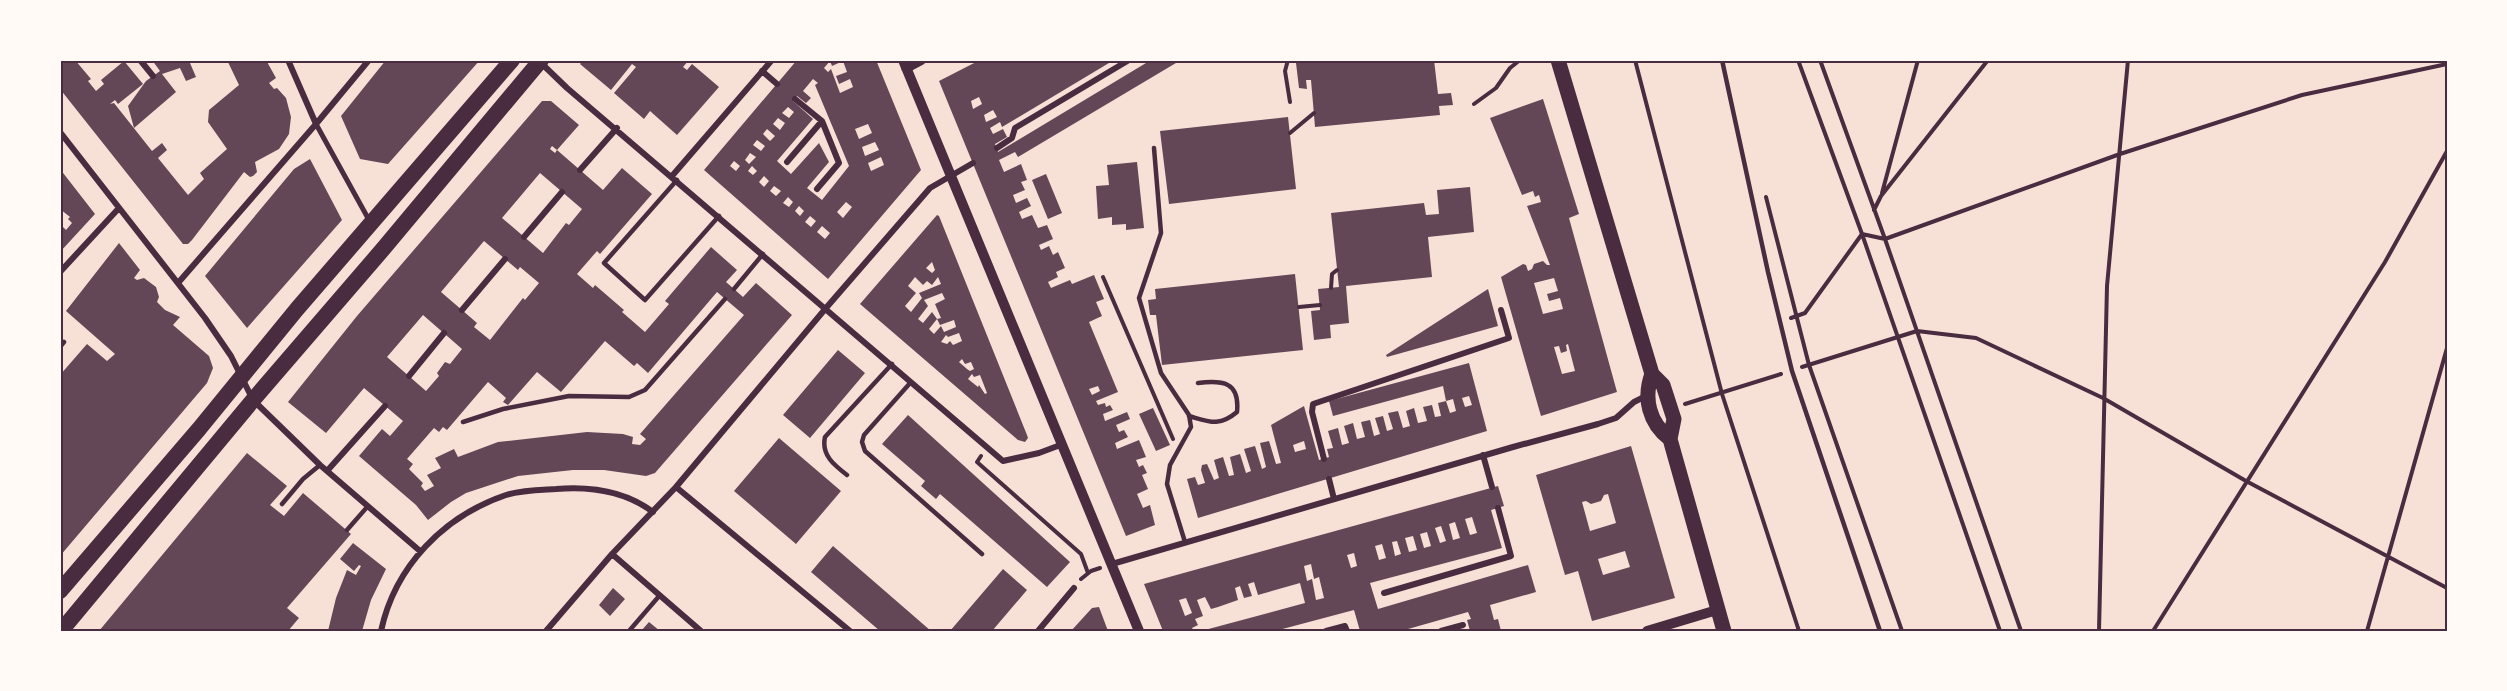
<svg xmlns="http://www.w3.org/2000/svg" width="2507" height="691" viewBox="0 0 2507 691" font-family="Cabin,sans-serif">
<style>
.building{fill:#644757;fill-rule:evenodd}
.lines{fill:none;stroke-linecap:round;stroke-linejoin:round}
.path{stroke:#4a2c40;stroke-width:4}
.service{stroke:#4a2c40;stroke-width:4.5}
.pedestrian{stroke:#4a2c40;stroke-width:5}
.minor{stroke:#4a2c40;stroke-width:6}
.tertiary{stroke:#4a2c40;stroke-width:10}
.primary{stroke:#4a2c40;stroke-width:15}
.trunk{stroke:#4a2c40;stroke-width:16}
.neatline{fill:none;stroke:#4a2c40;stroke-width:2}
</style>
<rect width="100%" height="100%" fill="#f7e1d7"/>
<path class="building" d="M60,60h15l16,19 -3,2 8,10 8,-7 -3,-4 23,-19 19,23 -25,20 -3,-4 -5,4 4,-1 38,48 10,-8 5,7 -9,8 30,37 16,-16 -4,-6 27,-24 -19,-27 1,-12 30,-25 -12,-25h39l10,18 -7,5 5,6 3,-1 9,10 5,19 -2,17 -10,15 -24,13 2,10 -4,4 -3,1 -6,-5 -52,68 -4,4h-5l-123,-155z
M152,60h44l-6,3 6,14 -10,4 -6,-13 -18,6 14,18 -42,36 -6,-22 18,-25 14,-10z
M386,60h94l-92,104 -28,-5 -19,-43z
M583,60h106l-6,7 4,3 5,-6 27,23 -42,48 -27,-24 -6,8 -30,-26 22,-26 -4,-3 -21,26 -31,-26z
M797,60h79l45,110 -93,109 -124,-109zM830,61l2,5 11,-5 4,11 -11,4 3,8 11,-5 3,8 -13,6 -9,-24 -3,3 -4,-4zM813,79l5,4 -3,2 34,81 -27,34 -15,-12 22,-26 -10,-19 -28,31 -14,-13 36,-42 -20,-18 4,-5 9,7 5,-5 -8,-7zM788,107l6,5 -5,6 -7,-5zM778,118l7,5 -5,7 -7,-6zM868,124l4,9 -13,6 -4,-10zM767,129l8,7 -5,5 -7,-7zM757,140l8,6 -4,5 -8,-6zM875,142l4,8 -14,6 -3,-9zM750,153l6,4 -7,7 -4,-4zM881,157l3,8 -13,6 -3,-8zM734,161l6,5 -4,5 -6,-5zM752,166l5,5 -4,4 -5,-4zM764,176l5,5 -5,6 -5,-5zM774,186l7,5 -5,5 -6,-5zM788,197l5,5 -4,5 -6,-4zM846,202l6,5 -9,11 -6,-6zM799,206l5,5 -4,5 -5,-5zM810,216l6,5 -5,6 -6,-5zM822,226l8,7 -5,6 -8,-7z
M980,60h134l-112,67 -2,-5 -10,6 3,6 10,-5 4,8 -12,7 3,8 153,-92h30l-163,97 -3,-5 -16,8 5,12 17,-8 6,16 -6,2 4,8 -12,5 3,8 11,-5 4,8 -12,6 3,7 10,-4 6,13 9,-3 6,14 -14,6 2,5 8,-4 4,9 5,-3 7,16 -9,4 2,5 -10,5 3,6 19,-8 2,4 22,-9 10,24 -8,3 6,14 -13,6 29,70 -22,9 2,4 7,-2 1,4 4,-2 3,5 -10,4 2,7 22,-9 3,7 -14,6 3,7 5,-2 4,7 -13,6 2,6 22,-9 7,17 -10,3 3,7 4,-2 4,8 -5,2 6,14 -11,5 6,14 7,-3 5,20 -29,11 -187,-455zM979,97l3,7 -9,5 -2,-8zM993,110l4,7 -11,5 -2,-7zM1098,386l2,5 -8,4 -3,-6z
M1329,60h105l4,34 13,-1 2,12 -14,1 1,9 -125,12 -4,-47h-5l1,9 -8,-1 -3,-25z
M1543,99l36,115 -10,4 48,174 -76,24 -40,-139 22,-13 3,1 2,6 4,-2 2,-5 9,-3 4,4h3l-23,-59 14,-4 -2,-7 -4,2 -2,-6 -11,4 -32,-77zM1554,278l4,13 -11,3 2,7 11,-3 3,11 -20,5 -9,-31zM1568,344l7,27 -13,3 -8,-27 5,-1 2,7 6,-2 -1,-6z
M542,101h9l28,24 -22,25 -5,-4 -2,3 5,4 2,-3 46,40 19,-22 30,26 -52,60 -3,-3 -20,23 16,14 2,-3 29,25 -2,2 23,20 24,-28 -4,-3 46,-54 26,23 -11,12 8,7 9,8 13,-14 36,32 -137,158 -9,3 -42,-6h-31l-55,6 -52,17 -15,9 -23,18 -12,-15 -57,-49 23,-27 8,7 13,-15 -39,-33 -38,45 -38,-31 69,-86zM540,173l42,36 -13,16 -3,-2 -23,30 -41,-35zM484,241l34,29 2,-3 19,16 -14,17 -2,-2 -33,42 -16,-13 3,-4 -36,-31zM717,292l27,23 -104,119 6,5 -6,6 -8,-1 1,-7 -10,-3 -36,-2 -89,10 -40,15 -4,-8 -19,9 6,10 -14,7 7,11 -9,5 -4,-5 2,-3 -14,-14 4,-5 -6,-5 27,-31 5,4 4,-5 4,3 41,-48 18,16 -3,4 5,3 29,-33 24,20 44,-51 29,25 3,-3 11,10zM423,315l39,34 -12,15 -5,-2 -8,11 2,3 -13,15 -39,-34z
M1288,117l8,72 -127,15 -9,-73z
M310,159l32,61 -95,108 -42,-52 89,-107z
M1137,162l7,66 -18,2v-6l-14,1v-8l-14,2 -2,-33 13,-1 -2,-20z
M60,169l35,45 -35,38v-24l2,-2 4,4 6,-7 -4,-4 2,-2 -10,-8z
M1046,174l16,39 -14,6 -16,-39z
M1470,187l4,45 -46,5 4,40 -86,9 3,37 -19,2 1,13 -17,2 -3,-29 9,-1 -2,-21 21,-2 -8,-74 93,-10 2,12 13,-1 -2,-24z
M937,215l2,1 88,219 1,3 -3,4 -7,-2 -158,-136zM932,262l3,8 -3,3 -6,-5zM915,277l8,8 4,-4 5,4 6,-8 3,7 -22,9 3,5 -11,14 -6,-6 11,-13 -8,-7zM942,293l3,6 -10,5 6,14 -4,1 3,6 14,-5 2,7 -12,5 -3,-6 -7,8 -5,-5 8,-10 -5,-7 -9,11 -5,-4 10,-13 -4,-6zM959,333l3,8 -9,4 -3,-4 -3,3 -6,-2 5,-7 2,2zM962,359l3,5 6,-2 3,7 -4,2 -3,-2 -8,-7zM972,374l2,3 6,-2 7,18 -2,1 -6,-9 -1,2 -10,-8z
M119,243l21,27 -6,8 3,2 7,-2 12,9 3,10 -2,5 8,8 15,7 -7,8 36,31 4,12 -6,15 -147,173v-181l27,-31 20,17 8,-7 -49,-43z
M1295,274l8,76 -141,15 -6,-50h-6l-2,-15 8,-1 -1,-10z
M1488,289l10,37 -111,31 -1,-2z
M838,350l27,23 -55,65 -27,-23z
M1469,363l18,68 -289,87 -11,-39 8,-2 3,8 7,-2 -4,-13 1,-5 5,-1 7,16 5,-2 -5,-18 9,-3 6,19 5,-1 -4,-18 10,-3 6,19 5,-2 -7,-22 11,-3 7,23 4,-2 -6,-24 9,-2 7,23 5,-1 -10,-38 33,-19 15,54 10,-3 -2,-8 6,-1 -5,-17 10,-3 4,17 7,-2 -5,-17 9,-3 4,16 8,-2 -4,-15 9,-2 4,16 6,-2 -5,-16 8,-2 4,15 6,-2 -5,-16 10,-2 5,17 7,-2 -4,-15 8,-3 4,15 9,-2 -4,-14 9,-2 3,12 6,-1 -3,-13 8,-2 -3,-15 -110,30 -4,-15zM1469,396l3,9 -7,2 -3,-9zM1453,399l3,12 -6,2 -4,-12zM1304,441l2,8 -11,3 -2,-7z
M1153,408l17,37 -14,6 -17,-37z
M908,415l162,147 -23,25 -107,-93 -4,5 -15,-13 4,-5 -43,-37z
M779,438l62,53 -45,53 -62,-53z
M1631,446l44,152 -83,23 -14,-50 -13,4 -29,-100zM1608,494l8,29 -26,8 -8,-29 4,-1 5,3 10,-3 3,-6zM1625,551l5,16 -27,8 -5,-16z
M247,453l40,33 -17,19 14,11 19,-23 48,41 -64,74 12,10 -11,13h-189z
M1498,486l6,20 -13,4 11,38 -132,35 8,26 150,-44 8,27 -46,13 4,15 4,-1 3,12h-31l-3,-11 4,-1 -3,-7 -67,19h-41l-6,-21 -79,21h-74l104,-28 -5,-20 -42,12 -4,-13 -6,2 4,12 -8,2 -4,-12 -5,2 3,12 -20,7 -7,2 -6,-12 -8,3 6,16 -8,3 3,6 -6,3 2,3h-31l-19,-47zM1472,517l5,16 -7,2 -5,-16zM1455,522l5,16 -7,2 -4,-16zM1441,526l5,15 -6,2 -5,-15zM1427,532l4,14 -7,2 -4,-14zM1413,536l4,14 -8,2 -4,-14zM1397,541l4,13 -6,2 -3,-14zM1382,544l4,14 -7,2 -4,-14zM1354,553l3,13 -6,2 -4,-13zM1311,564l3,15 5,-2 5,21 -8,2 -4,-21 -5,2 -3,-15zM1186,598l6,15 -7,3 -6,-16z
M353,543l33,26 -15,31 -9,31h-34l8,-33 11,-28 9,5 5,-9 -2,-1 -5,6 -14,-12z
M833,546l98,85h-51l-69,-59z
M1003,569l24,21 -29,34 -6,7h-42z
M613,588l12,11 -15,17 -11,-11z
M1099,607l9,24h-37l21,-23z
M649,622l11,9h-19z"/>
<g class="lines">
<path class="path" d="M1288,60l-3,11 5,31
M1635,60l87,334 77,237
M1798,60l64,174 138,397
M1820,60l65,179 136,392
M1474,104l22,-16 14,-20 10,-8
M1290,133l24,-20
M1882,193l36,-133
M1766,197l43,168 93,266
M1874,210l7,-14 107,-136
M1103,277l70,162
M1331,288l1,-14 5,-4
M1299,307l21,-2
M1791,318l14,-5 57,-79 23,5 235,-85 182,-59 145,-31
M1802,367l115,-36 59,7 127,60 143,83 201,107
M1685,404l96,-30
M981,456l-4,6 104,92 7,19
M1081,579l10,-8 9,-3
M2099,631l8,-345 21,-226
M2153,631l232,-369 62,-111
M2367,631l80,-283"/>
<path class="service" d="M1722,60l46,212 24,99 88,260
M1154,148l7,85 -22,65 22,75 28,42 2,12 -21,38 -3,19 18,58
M677,180l-73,83 41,37 74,-84
M734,289l29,-35
M60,347l4,-5
M911,382l-47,53 -2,7 3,9 117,103
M1189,416c21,6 30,11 48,-4 3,-30 -14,-32 -39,-29
M463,422l40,-13 66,-13 60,1 16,-7 80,-91
M847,475c-13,-10 -26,-20 -22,-38l67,-73
M282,504l21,-25 17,-14
M347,530l21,-24
M629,631l31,-36"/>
<path class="pedestrian" d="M316,124l53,96"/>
<path class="minor" d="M140,60l13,16
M288,60l28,64
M540,62l27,26 436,373 36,-8 24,-9
M762,71l15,13
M795,99l27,22 17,42 -22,26
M60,132l145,186 26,38 22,44 67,65 100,86
M997,148l15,-10 3,-10 114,-68
M787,162l35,-41
M580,170l37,-42
M672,176l100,-116
M524,237l38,-45
M60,272l59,-64
M178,283l138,-159 53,-64
M462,310l43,-51
M409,376l35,-43
M1483,455l9,32
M1324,459l-12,-47 1,-8 196,-66 -8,-28
M327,471l58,-65
M1329,479l5,20
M676,487l174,144
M612,554l89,77
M1112,564l401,-117 85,-23 18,-6 18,-16 12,-6
M1384,593l127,-37 -13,-48
M381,631c14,-65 63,-115 125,-136 16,-5 34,-5 50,-6 35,-3 69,2 97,23
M546,631l66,-77 64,-67 150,-179 104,-120 43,-25
M1038,631l36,-43
M1326,631l19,-5 2,5
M1441,631l22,-6"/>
<path class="tertiary" d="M903,60l236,571
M906,68l15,-8
M1647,631l70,-21"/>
<path class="primary" d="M1558,60l94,314 11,11 11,34 -4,20 54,192
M1652,374c-9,24 -3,49 18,65"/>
<path class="trunk" d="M60,591l139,-162 98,-120 215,-249
M61,631l192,-231 130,-151 158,-189"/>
</g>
<rect width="2507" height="691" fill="none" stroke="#fffaf5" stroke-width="123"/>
<rect x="62" y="62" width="2384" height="568" class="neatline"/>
</svg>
